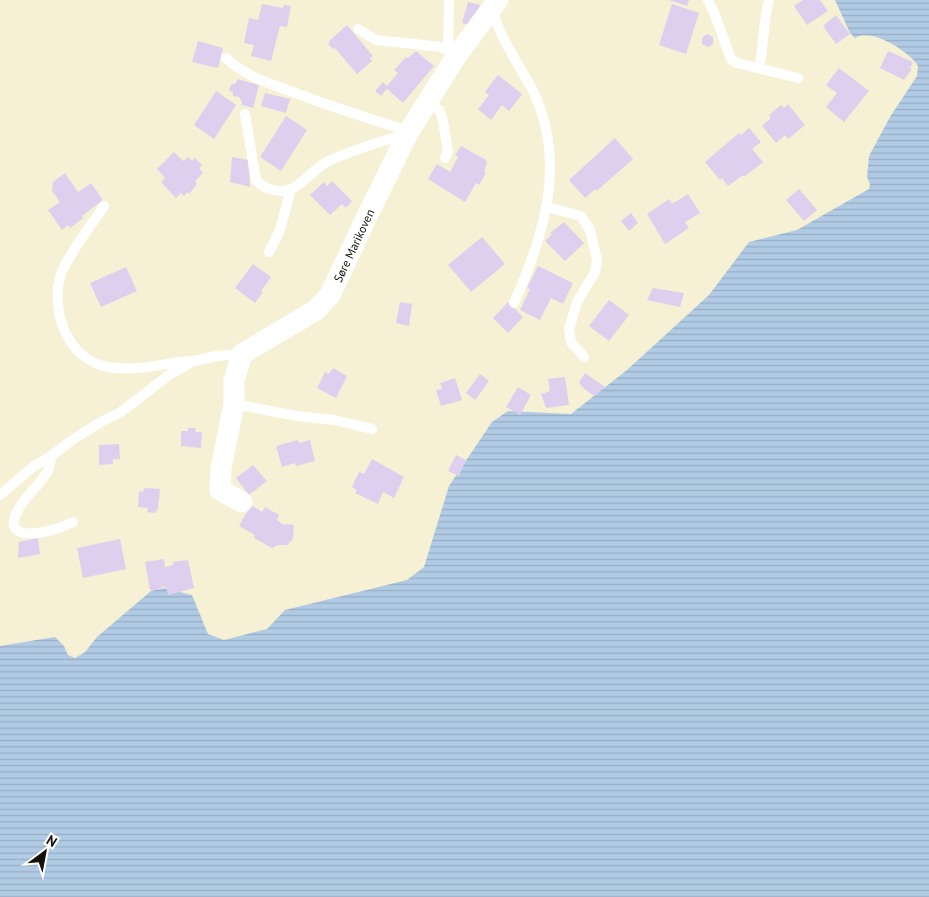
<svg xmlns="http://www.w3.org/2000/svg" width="929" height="897" viewBox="0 0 929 897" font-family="'PT Sans',sans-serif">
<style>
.water{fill:url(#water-rules)}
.building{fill:#dfcfee}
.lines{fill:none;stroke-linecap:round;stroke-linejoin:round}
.service{stroke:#fff;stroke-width:10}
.minor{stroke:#fff;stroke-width:21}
.labels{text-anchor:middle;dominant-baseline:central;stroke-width:5;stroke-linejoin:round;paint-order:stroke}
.street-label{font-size:12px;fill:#141208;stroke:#fff}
</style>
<defs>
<pattern id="water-rules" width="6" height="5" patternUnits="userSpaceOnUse" patternTransform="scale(1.25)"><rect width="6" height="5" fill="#b1cbe4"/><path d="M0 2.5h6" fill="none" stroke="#97adc2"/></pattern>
</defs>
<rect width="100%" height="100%" fill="#f6f0d4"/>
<path class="water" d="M835,0h94v897h-929v-251l55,-9 9,9 4,9 7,3 10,-6 12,-15 54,-46 13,-3 28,7 16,39 16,6 43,-11 18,-19 122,-30 17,-13 25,-81 43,-64 16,-11 63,3 56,-44 82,-75 40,-53 48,-12 72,-41 1,-5 -3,-7 2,-21 21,-39 27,-41 1,-10c-8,-14 -47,-39 -63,-28l-5,-5z"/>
<path class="building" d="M669,0h20l-2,6z
M803,0h17l8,11 -21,14 -13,-19z
M468,2l12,3 -7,21 -11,-3z
M262,4l21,4 1,-3 7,1 -4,21 -7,-1 -9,35 -20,-5 3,-11 -10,-2 5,-25 9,2z
M672,4l27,9 -13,41 -27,-9z
M836,15l14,19 -14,10 -13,-18z
M347,25l26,31 -3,2 2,3 -15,13 -22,-26 -2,1 -5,-5 2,-2 -1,-1z
M707,34l6,3v7l-5,3 -6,-3v-6z
M198,41l25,7 -5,20 -26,-6z
M416,51l18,15 -31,37 -16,-14 -6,7 -6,-5 8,-9 4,4 11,-13 -4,-3 12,-13 2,1z
M888,51l25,11 -3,7h2l-8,11 -24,-12z
M839,68l30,23 -25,31 -18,-15 11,-14 -11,-8z
M498,75l24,19 -13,17 -7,-6 -11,15 -13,-11 11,-14 -4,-3z
M237,79l22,6 -6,23 -11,-3v-3l-3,-5 -6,-1v-3l-4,-3 2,-5 5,-2z
M216,91l20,14 -22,34 -20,-14z
M265,93l25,6 -4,14 -25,-7z
M788,104l17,21 -17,14 -3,-4 -9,8 -14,-17 9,-8 -2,-3 12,-10 3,3z
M286,116l21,14 -26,41 -21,-14z
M749,128l12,14 -9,7 11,13 -19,15 -1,-2 -15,11 -6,-8 -2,2 -15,-18 34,-29 2,2z
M615,138l18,21 -35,31h-4l-9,8 -16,-18z
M461,146l25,14 1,2 -3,10 2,1 -7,12 -3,-2 -11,19 -37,-23 9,-15 13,8 8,-15 -3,-2z
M174,152l9,9 5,-4 4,4 3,-3 7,7 -3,3 4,5 -8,8 2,3 -8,10 -1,-2 -4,4 -3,-3 -5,5 -15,-16 4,-4 -8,-9z
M232,157l16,3 2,27 -20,-5z
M65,173l13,19 13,-9 12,17 -21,16 1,2 -13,10 -2,-3 -6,5 -14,-20 12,-8 -8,-11 1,-9z
M332,181l20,20 -6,7 -4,-4 -12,11 -20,-20 14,-13 3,4z
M799,189l18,21 -13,11 -18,-21z
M688,194l12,19 -15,9 4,6 -24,16 -18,-30 22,-15 3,5z
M631,213l7,10 -9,8 -8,-10z
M564,222l20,21 -19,18 -20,-20 7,-7 -2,-1z
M482,237l23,27 -34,28 -23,-27z
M253,264l18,13 -10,14 2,1 -8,11 -20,-15z
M538,266l35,17 -10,21 -12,-6 -11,22 -20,-10 10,-21 -3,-1z
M126,267l11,24 -36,16 -11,-24z
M653,288l31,5 -4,14 -33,-7z
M609,300l20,15 -20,26 -20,-15z
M400,302l12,2 -3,22 -13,-3z
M508,302l15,15 -15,16 -15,-15z
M333,368l14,8 -11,22 -19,-10 8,-16 4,2z
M585,373l20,14 -11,9 -12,-9 -3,-5z
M480,374l9,7 -14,19 -9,-7z
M565,377l4,28 -23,3 -5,-14 9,-3 -2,-12z
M455,378l7,22 -21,6 -5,-16 6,-1 -2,-6z
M518,387l13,8 -11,20 -14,-8z
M188,428h8l-1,4h7l-1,16 -20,-2v-15h7z
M298,440l1,3 11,-3 5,21 -19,5 -1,-3 -13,4 -6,-21z
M119,444l1,15h-7v5l-14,1v-20z
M456,455l10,5 -7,16 -11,-5z
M372,459l32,18 -10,21 -11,-6 -5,12 -23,-11 2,-3 -5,-3 7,-15 5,2z
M253,465l14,16 -18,14 -13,-17z
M144,488l16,1 -2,20h-1l-1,4 -9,-1 1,-4 -10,-1 1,-16 4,1z
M251,505l11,7 3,-5 14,8 -2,5 7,5 1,-1 9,1 -1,14 -6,6h-9l-6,3 -18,-10 1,-3 -16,-9z
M38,538l2,16 -22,4 1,-16z
M120,539l6,30 -43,9 -6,-30z
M164,559l1,8 8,-2v-3l15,-2 6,28 -26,7 -2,-8h-5v3h-11l-5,-28z"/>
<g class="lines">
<path class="service" d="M708,0l7,15 16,44 6,4 61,15
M493,8c2,22 27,59 38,79 37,72 14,147 -17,216
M358,29l18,11 65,7 16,8
M448,49l1,-49
M226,58c18,17 41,25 64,33 36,14 72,25 109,37l9,5
M759,68c5,-23 4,-46 10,-68
M427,102l12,8 3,6 6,35 -3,7
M245,114l11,66c8,9 23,14 35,9 10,-3 23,-20 34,-26 25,-13 53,-20 80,-29
M104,206c-11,17 -39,53 -44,71 -9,36 8,83 48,90 32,5 52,-4 83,-6
M547,207l34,9 9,14 7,30 -2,12 -18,30 -8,27 2,13 13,15
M269,252l11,-22 11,-41
M234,404l63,12 37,4 38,9
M51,456c0,7 -1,12 -5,18 -4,5 -8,11 -12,15 -10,11 -34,39 -10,44 15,2 35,-4 49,-11
M0,495l33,-28 18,-11 21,-16 29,-18 20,-10 48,-37 25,-14 23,-5 25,-2"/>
<path class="minor" id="s1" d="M242,502l-22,-12 1,-22 13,-64v-23l8,-27 74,-44 14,-15 40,-85 38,-77 49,-78 41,-55"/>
</g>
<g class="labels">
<g class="street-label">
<text stroke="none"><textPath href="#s1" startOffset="325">Søre Marikoven</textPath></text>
</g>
</g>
<g transform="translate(45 852) rotate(32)" stroke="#ffffff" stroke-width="4" paint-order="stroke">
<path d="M0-4L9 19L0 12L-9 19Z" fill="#141208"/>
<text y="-8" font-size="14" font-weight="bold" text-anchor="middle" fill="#141208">N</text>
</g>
</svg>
